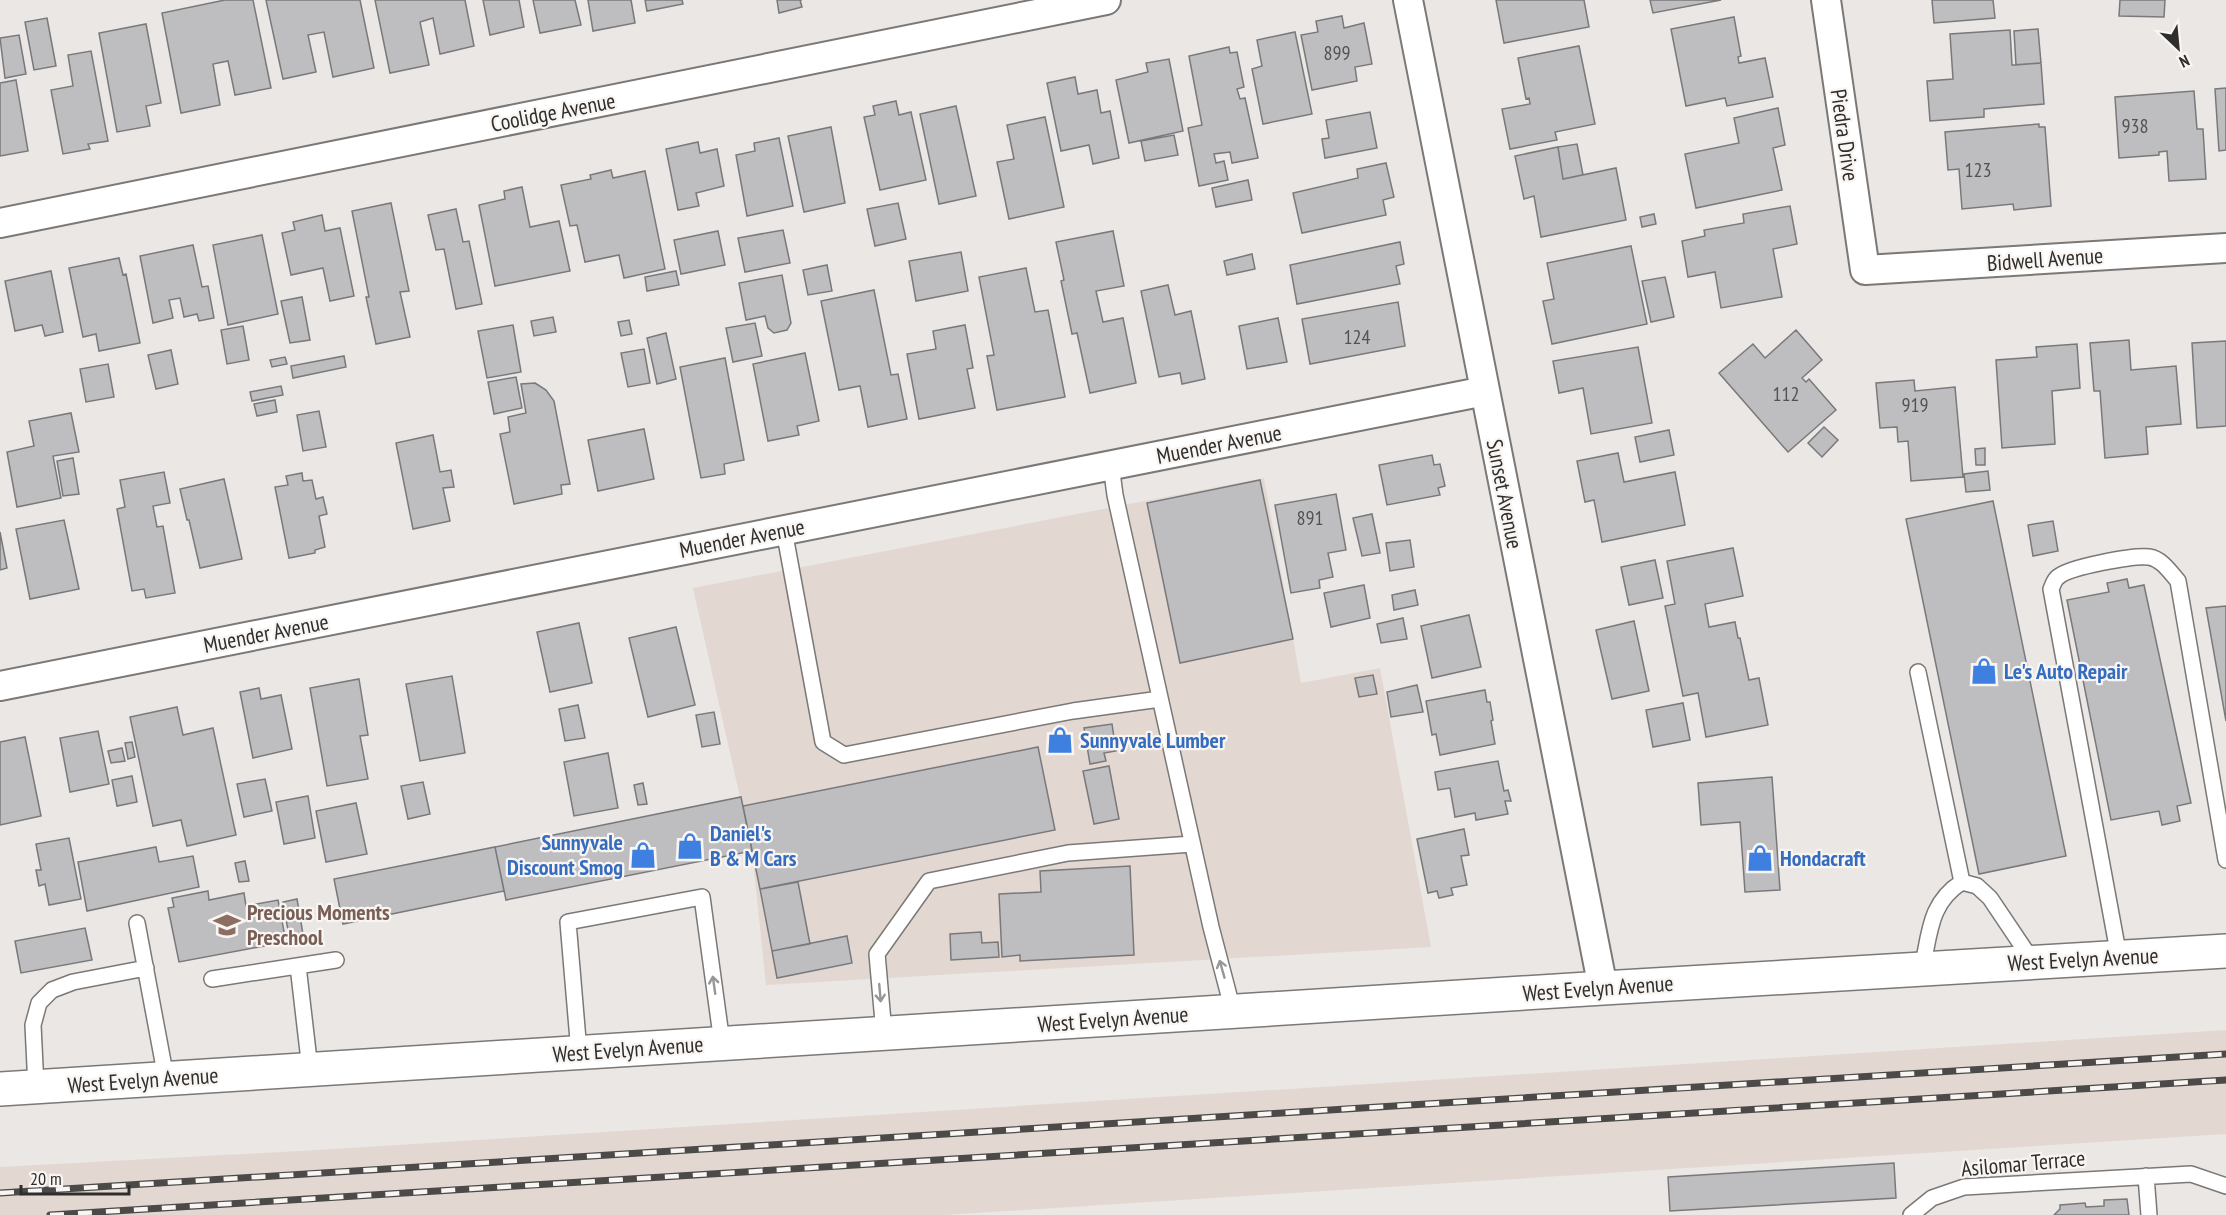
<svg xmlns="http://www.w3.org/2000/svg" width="2226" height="1215" viewBox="0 0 2226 1215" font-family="'PT Sans Narrow',sans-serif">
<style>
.built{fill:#e2d8d1}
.building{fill:#bebec1;stroke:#79797c;stroke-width:1.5}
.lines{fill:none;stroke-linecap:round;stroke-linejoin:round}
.lane-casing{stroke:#7b7876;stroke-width:18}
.street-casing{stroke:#7b7876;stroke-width:32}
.secondary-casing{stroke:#7b7876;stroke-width:36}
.lane{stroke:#fff;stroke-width:15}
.street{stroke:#fff;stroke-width:28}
.secondary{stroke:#fff;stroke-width:33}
.rail-casing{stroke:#4b4a49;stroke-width:7}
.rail{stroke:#f8f5f2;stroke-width:4.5;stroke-dasharray:14;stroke-linecap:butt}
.oneway{stroke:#979696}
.labels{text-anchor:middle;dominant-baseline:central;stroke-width:4.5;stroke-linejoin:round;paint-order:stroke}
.number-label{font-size:20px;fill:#535252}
.street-label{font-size:22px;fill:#2f2e2d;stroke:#f8f5f2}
.shop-label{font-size:22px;font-weight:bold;fill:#366cbe;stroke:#f8f5f2;text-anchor:start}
.education-label{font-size:22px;font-weight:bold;fill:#785e54;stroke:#f8f5f2;text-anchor:start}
</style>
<rect width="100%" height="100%" fill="#ebe7e5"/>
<path class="built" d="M1264,478l37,205 79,-15 51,279 -665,38 -14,-134 -59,-263z
M2226,1030v104l-1282,81h-944v-48l318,-17z"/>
<path class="building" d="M225,0h28l18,88 -36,7 -7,-34 -15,3 7,41 -39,8 -19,-100z
M266,0h94l14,68 -41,9 -9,-45 -16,3 8,37 -33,7z
M375,0h90l9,46 -34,8 -7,-36 -13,4 9,43 -39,8z
M483,0h36l5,27 -34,8z
M533,0h42l6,25 -41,8z
M588,0h43l4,23 -42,8z
M645,0h37l1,4 -36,7z
M777,0h25h-2l2,7 -23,6z
M1496,0h88l5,27 -85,16z
M1650,0h71l-68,13z
M1932,0h61l2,18 -61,5z
M2120,0h45l-1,17 -45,-1z
M1342,16l2,12 20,-5 8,41 -17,3 2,14 -45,9 -11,-55 17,-3 -2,-11z
M1734,17l7,39 -3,1 1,6 26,-5 8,39 -46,9 -2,-8 -39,8 -15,-77z
M47,18l9,48 -22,4 -9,-48z
M146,24l15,79 -15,3 4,20 -33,6 -18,-99z
M2038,29l3,34 -25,2 -2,-34z
M2010,30l2,35 29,-2 3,41 -60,5v8l-54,4 -3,-40 26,-2 -3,-45z
M1295,32l17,82 -49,10 -11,-55 10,-3 -5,-26z
M19,35l7,39 -21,4 -5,-40z
M1579,46l16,78 -40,8 2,8 -47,9 -8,-40 28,-5 -1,-6 -3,1 -8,-41z
M1229,47l1,6 7,-1 7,35 -7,2 3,10 5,-1 13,60 -26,5 -2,-11 -16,2 2,9 8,-2 4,19 -29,6 -11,-58 14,-3 -13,-69z
M91,51l17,90 -20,3 2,5 -27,5 -12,-64 22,-4 -5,-31z
M1169,59l14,72 -54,12 -13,-63 32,-8 -2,-9z
M1075,77l3,17 19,-4 4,23 9,-2 9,47 -26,6 -4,-19 -28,6 -14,-68z
M16,80l12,71 -28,5v-73z
M2226,88v62l-7,1 -4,-62z
M2194,91l3,38h6l3,50 -37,2 -2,-30 -8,1v3l-40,3 -4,-61z
M896,101l3,14 12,-3 15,68 -46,10 -16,-73 11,-2 -2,-9z
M956,106l20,90 -37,8 -19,-90z
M1778,108l7,37 -12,3 9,42 -86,18 -11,-54 54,-11 -5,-25z
M1370,112l7,36 -52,10 -3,-19 7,-1 -3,-18z
M1045,117l19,90 -55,12 -12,-57 17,-3 -7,-34z
M2039,124v3h6l6,79 -37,4 -1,-6 -51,5 -3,-40 -11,1 -3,-38z
M831,127l14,76 -41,9 -16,-76z
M1174,135l4,20 -33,6 -4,-20z
M779,138l14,68 -46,10 -11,-61 19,-4 -1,-8z
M698,142l2,11 17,-4 7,37 -28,7 3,13 -21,4 -12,-61z
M1577,144l6,31 -20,4 -5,-32z
M1558,147l5,32 53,-11 10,52 -85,17 -7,-41 -10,3 -9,-43z
M1386,163l8,34 -11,3 3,15 -84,18 -9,-40 65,-15 -1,-9z
M611,170l2,8 32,-7 20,98 -41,9 -5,-23 -34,7 -8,-37 -7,1 -9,-41 30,-6 -1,-4z
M1248,180l4,20 -36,7 -4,-19z
M522,187l8,40 29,-6 11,50 -75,15 -16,-81 26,-6 -1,-8z
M391,203l18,88 -9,1 10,45 -34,7 -10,-47h3l-17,-86z
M898,203l8,36 -31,7 -8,-37z
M1790,206l7,38 -24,5 9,48 -61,11 -6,-36 -27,5 -6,-36 23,-5 -1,-6 40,-7 -1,-9z
M456,209l7,33 6,-1 13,63 -26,5 -12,-60 -8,1 -8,-35z
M1654,214l2,10 -14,3 -2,-10z
M322,215l3,16 15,-3 14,68 -24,5 -7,-33 -32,7 -9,-42 13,-3 -2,-8z
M783,230l7,33 -45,9 -7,-34z
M718,231l7,34 -44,9 -7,-34z
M1113,231l11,55 -28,5 7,31 20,-4 13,65 -46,10 -13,-60 -5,1 -11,-53 3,-1 -8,-38z
M262,235l16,79 -50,11 -15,-80z
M1400,242l4,22 -8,2 4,18 -103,20 -7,-39z
M193,245l9,42 6,-1 6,32 -15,3 -2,-7 -13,3 -4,-19 -11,2 4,18 -20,5 -13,-67z
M1631,246l16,78 -95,20 -9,-43 11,-2 -7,-36z
M961,252l7,39 -52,10 -7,-40z
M1252,254l3,15 -28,6 -3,-14z
M119,258l4,17 3,-1 14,69 -41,8 -3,-17 -13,3 -14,-69z
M827,265l5,26 -24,4 -5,-25z
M1026,268l9,44 13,-2 17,87 -68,13 -10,-54 7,-1 -15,-78z
M51,271l12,61 -18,4 -3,-11 -27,6 -10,-50z
M676,271l3,14 -32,6 -2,-14z
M782,275l9,48 -4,7 -13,3 -6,-5 -3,-12 -19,4 -7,-37z
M1665,277l9,40 -23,5 -9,-41z
M1168,285l7,30 16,-4 14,68 -23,5 -2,-11 -21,4 -18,-86z
M874,290l17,85 7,-1 9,45 -39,8 -8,-41 -21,4 -18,-89z
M302,297l8,43 -20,3 -9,-42z
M1398,302l7,44 -95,18 -8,-45z
M553,317l3,15 -22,4 -3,-15z
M1278,318l9,44 -40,7 -8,-43z
M629,320l3,14 -11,2 -3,-14z
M755,323l7,33 -29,6 -7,-34z
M513,325l8,47 -34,6 -9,-47z
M965,325l8,43 -6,1 8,39 -56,11 -12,-65 29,-5 -3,-18z
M243,326l6,34 -22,4 -6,-34z
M1796,330l26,30 -20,18 4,4 3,-3 27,31 -48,42 -69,-79 34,-29 12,14z
M666,333l10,46 -19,5 -10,-46z
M2129,340l2,30 45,-4 5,58 -35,3 2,27 -43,4 -5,-67h-6l-4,-48z
M2226,341v85l-29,2 -5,-85z
M2077,344l3,44 -28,3 3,53 -53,4 -6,-88 41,-3 -1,-10z
M1638,347l14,76 -61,11 -8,-46 -24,5 -6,-32z
M644,349l6,34 -22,4 -7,-34z
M171,350l7,34 -22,5 -8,-34z
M805,353l14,68 -22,5 2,9 -31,6 -15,-77z
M344,356l2,11 -53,11 -2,-12z
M285,357l2,7 -15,3 -2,-7z
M725,358l19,102 -20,4 1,10 -24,4 -21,-111z
M108,364l6,33 -28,5 -6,-33z
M516,377l6,31 -28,6 -6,-32z
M1914,380l1,11 40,-4 8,90 -52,4 -3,-40 -10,1 -1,-15 -17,1 -4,-45z
M535,383l11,7 8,11 16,83 -9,1 1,9 -48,10 -14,-70 10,-2 -2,-15 18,-4 -5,-29z
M281,386l2,9 -31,6 -2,-9z
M275,400l2,12 -20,4 -3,-12z
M319,411l7,36 -23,4 -6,-36z
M71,413l8,39 -26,4 8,42 -44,9 -10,-55 27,-6 -5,-25z
M1824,427l14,13 -16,17 -14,-14z
M644,429l10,50 -56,12 -10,-51z
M1669,430l5,25 -34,7 -5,-25z
M433,435l7,37 11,-2 3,17 -11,1 7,33 -37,8 -17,-86z
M1985,448v17h-9l-1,-16z
M1618,453l6,29 51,-10 10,53 -83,17 -8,-42 -9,2 -8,-41z
M1432,455l2,10 6,-1 5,22 -7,2 2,7 -53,10 -8,-40z
M73,458l6,36 -16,2 -6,-35z
M1988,471l2,19 -24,2 -2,-18z
M164,472l6,31 -17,3 4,21 6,-1 12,67 -29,5 -2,-9 -12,2 -15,-82 8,-2 -5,-27z
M302,473l1,8 9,-1 4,19 7,-2 4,17 -8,2 6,31 -10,3v3l-26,5 -14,-71 13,-2 -2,-9z
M224,479l18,80 -42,9 -11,-48h-2l-7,-31z
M1260,480l33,159 -113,24 -33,-160z
M1336,494l10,56 -18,3 5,24 -14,3 1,8 -29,5 -16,-88z
M1993,501l73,355 -87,18 -73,-355z
M1372,514l8,39 -18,3 -9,-38z
M64,520l15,69 -49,10 -14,-70z
M2053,521l5,30 -25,5 -5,-31z
M0,532l7,36 -7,2z
M1410,540l4,27 -24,4 -4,-28z
M1733,548l10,48 -38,8 4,23 26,-5 3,16h2l9,42 10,-2 9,47 -62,12 -8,-44 -15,3 -18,-90 10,-2 -8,-43z
M1655,560l8,38 -34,7 -8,-38z
M2127,579l2,9 15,-3 47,218 -14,3 3,15 -18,4 -3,-14 -48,9 -44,-220 42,-8 -2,-9z
M1364,585l6,33 -39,9 -7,-34z
M1415,590l3,15 -24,5 -2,-15z
M2226,606v115l-20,-113z
M1469,615l12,52 -49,11 -11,-52z
M1403,618l4,21 -26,4 -4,-19z
M1634,621l15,70 -37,8 -16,-69z
M579,623l13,60 -42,9 -13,-60z
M676,627l19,78 -47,12 -19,-79z
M1373,675l4,19 -18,3 -4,-19z
M452,676l13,77 -45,8 -14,-77z
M359,679l9,56 -8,1 8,43 -41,7 -17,-98z
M1417,685l6,27 -32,5 -4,-25z
M259,688l2,11 20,-4 11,54 -39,9 -13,-66z
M1485,690l2,12h3l3,18 -2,1 4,23 -55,11 -4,-21 -4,1 -6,-34z
M1683,703l7,37 -37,7 -7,-37z
M578,705l7,33 -20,3 -6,-32z
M177,707l6,28 30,-7 23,107 -49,11 -6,-26 -28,6 -23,-109z
M714,712l6,32 -18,3 -6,-32z
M1112,724l4,27 -12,2 2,8 -16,3 -6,-36z
M98,731l11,53 -39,8 -10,-54z
M25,737l16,79 -41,9v-83z
M132,742l3,15 -7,2 -3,-16z
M1038,747l17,83 -295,59 -17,-83z
M122,748l3,13 -14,2 -3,-12z
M608,753l10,55 -44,8 -10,-54z
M1498,761l6,30 4,-1 3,11h-6l3,13 -32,6 -1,-7 -20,4 -5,-29 -12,2 -3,-18z
M1109,766l10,53 -25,5 -11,-53z
M132,776l5,26 -20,4 -5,-26z
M1772,777l8,113 -35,2 -5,-70 -39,3 -3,-42z
M265,779l7,32 -28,6 -7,-33z
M423,782l7,32 -22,5 -7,-33z
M643,783l4,21 -9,1 -4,-20z
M308,796l7,42 -31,6 -8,-42z
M741,797l11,54 -246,49 -11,-53z
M356,803l11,51 -41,8 -10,-51z
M1464,829l5,26 -8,1 6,29 -16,3 2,7 -14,3 -2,-7 -9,2 -11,-54z
M69,838l12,61 -32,6 -4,-21 -6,2 -3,-16h5l-5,-26z
M156,847l3,15 34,-6 6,31 -112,24 -9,-49z
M495,847l9,44 -161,33 -9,-45z
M245,861l4,20 -10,1 -4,-19z
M1130,866l4,89 -114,6v-6l-18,2 -3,-63 42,-2 -1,-21z
M798,882l12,62 -38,7 -12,-62z
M208,891l1,9 35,-7 2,13 32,-6 8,42 -107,20 -11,-54 6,-1 -2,-9z
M297,899l6,35 -14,2 -6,-34z
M85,928l7,32 -71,13 -6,-32z
M981,932l1,11 16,-1 1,15 -48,3 -1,-26z
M847,936l5,27 -75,15 -5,-27z
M1894,1163l2,35 -226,13 -2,-34z
M2127,1199l2,16h-75l6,-6v-4l25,-2 1,4 18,-1v-6z"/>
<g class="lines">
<defs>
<path id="lane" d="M1111,465l4,30 96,432 22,84
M784,530l39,212 21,13 229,-44 87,-12
M1918,672l44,210
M137,923l29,155
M2119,957l-68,-368c2,-4 3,-9 7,-12 11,-10 76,-22 91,-20 13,2 21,15 29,24l48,279
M298,966l12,103
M1922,969c8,-36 7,-66 40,-87l15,4 13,12 43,64
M212,979l124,-19
M884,1033l-7,-79 52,-73 139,-28 124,-9
M579,1052l-11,-130 134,-25 20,146
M36,1087l-3,-62 6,-22 13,-13 21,-8 73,-14
M2146,1176l3,39
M1911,1215l21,-17 32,-11 227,-13 35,12"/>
<path id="street" d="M1408,0l195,988
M1826,0l39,270 361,-22
M0,223l1106,-223
M0,686l1485,-295"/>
<path id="secondary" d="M0,1089l1603,-101 623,-37"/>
</defs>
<use href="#lane" class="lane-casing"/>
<use href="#street" class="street-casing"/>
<use href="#secondary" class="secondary-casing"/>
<use href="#lane" class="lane"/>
<use href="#street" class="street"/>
<use href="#secondary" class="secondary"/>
<defs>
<path id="rail" d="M0,1193l2226,-139
M50,1215l2176,-135"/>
</defs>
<use href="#rail" class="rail-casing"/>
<use href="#rail" class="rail"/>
</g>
<defs><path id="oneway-shaft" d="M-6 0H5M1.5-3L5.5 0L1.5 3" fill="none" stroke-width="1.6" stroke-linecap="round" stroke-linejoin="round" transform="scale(1.5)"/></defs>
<g class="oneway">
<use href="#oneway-shaft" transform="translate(1222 969) rotate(-106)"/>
<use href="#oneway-shaft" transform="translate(714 985) rotate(-98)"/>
<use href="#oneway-shaft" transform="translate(880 993) rotate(85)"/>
</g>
<defs>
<symbol id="shop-bare" viewBox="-9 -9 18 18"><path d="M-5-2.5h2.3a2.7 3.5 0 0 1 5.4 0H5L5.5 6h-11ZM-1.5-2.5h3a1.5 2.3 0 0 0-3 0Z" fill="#3f7fe0" stroke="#f8f5f2" stroke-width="2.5" paint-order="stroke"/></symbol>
<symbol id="school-bare" viewBox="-9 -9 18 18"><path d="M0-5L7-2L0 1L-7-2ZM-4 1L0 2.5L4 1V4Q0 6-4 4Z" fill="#8d6e63" stroke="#f8f5f2" stroke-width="2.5" paint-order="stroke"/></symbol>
</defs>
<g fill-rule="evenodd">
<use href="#shop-bare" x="1965" y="652" width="38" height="38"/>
<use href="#shop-bare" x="1041" y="721" width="38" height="38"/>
<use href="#shop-bare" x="671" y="827" width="38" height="38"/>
<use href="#shop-bare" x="624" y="836" width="38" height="38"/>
<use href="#shop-bare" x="1741" y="839" width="38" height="38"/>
<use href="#school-bare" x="208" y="906" width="38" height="38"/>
</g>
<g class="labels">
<g class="number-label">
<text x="1337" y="53">899</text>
<text x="2135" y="126">938</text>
<text x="1978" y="170">123</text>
<text x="1357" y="337">124</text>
<text x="1786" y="394">112</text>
<text x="1915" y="405">919</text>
<text x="1310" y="518">891</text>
</g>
<g class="street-label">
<text transform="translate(553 112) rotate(-11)">Coolidge Avenue</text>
<text transform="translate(1845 135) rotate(82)">Piedra Drive</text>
<text transform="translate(2045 259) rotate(-4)">Bidwell Avenue</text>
<text transform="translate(1219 444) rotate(-11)">Muender Avenue</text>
<text transform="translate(1505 494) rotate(79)">Sunset Avenue</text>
<text transform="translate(742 538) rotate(-11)">Muender Avenue</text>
<text transform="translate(266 633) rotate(-11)">Muender Avenue</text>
<text transform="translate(2083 959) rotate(-3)">West Evelyn Avenue</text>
<text transform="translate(1598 988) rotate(-4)">West Evelyn Avenue</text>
<text transform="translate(1113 1019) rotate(-4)">West Evelyn Avenue</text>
<text transform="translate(628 1049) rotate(-4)">West Evelyn Avenue</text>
<text transform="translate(143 1080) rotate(-4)">West Evelyn Avenue</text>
<text transform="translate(2023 1163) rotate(-5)">Asilomar Terrace</text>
</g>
<g class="shop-label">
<text x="2004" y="671">Le's Auto Repair</text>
<text x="1080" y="740">Sunnyvale Lumber</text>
<text x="710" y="833">Daniel's<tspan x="710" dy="25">B &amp; M Cars</tspan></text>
<text x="623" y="842" text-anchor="end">Sunnyvale<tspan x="623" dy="25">Discount Smog</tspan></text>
<text x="1780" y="858">Hondacraft</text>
</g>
<g class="education-label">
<text x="247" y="912">Precious Moments<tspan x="247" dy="25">Preschool</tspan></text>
</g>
</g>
<g transform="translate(2178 48) rotate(154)" stroke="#f8f5f2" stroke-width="4.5" paint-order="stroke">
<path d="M0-4.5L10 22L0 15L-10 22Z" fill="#2f2e2d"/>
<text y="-9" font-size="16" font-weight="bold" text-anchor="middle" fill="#2f2e2d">N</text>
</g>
<path d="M21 1185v9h108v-9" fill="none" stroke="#2f2e2d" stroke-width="3"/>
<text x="30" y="1185" font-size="18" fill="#2f2e2d" stroke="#f8f5f2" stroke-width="4.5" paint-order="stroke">20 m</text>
</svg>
